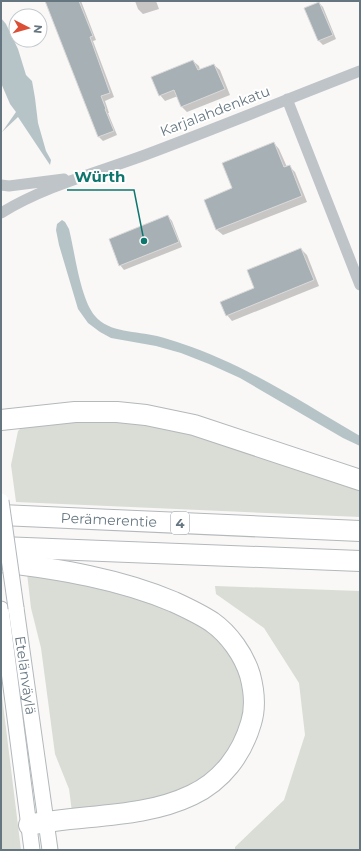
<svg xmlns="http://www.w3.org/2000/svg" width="361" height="851" viewBox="0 0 361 851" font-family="Montserrat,sans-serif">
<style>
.green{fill:#d9ddd6}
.water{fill:#b7c4c7}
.shadow{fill:#0003}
.building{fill:#a7b0b5;stroke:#dadad9}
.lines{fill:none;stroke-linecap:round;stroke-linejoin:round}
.secondary-casing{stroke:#b2b8bc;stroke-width:17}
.highway-casing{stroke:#b3b8bb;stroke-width:22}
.street{stroke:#bfc4c8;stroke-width:11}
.secondary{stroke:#fff;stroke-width:15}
.highway{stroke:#fff;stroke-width:20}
.secondary-bridge-casing{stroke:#b2b8bc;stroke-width:17;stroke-linecap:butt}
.secondary-bridge{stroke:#fff;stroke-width:15}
.labels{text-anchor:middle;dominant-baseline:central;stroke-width:4;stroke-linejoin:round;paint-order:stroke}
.shield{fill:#fff;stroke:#939fa6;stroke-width:1}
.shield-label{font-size:13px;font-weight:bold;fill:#657680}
.street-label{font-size:14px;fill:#657680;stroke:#fff}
.leader{fill:none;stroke:#0f766e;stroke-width:1.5}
.callout-dot{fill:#0f766e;stroke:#fff;stroke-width:1.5}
.callout-label{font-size:15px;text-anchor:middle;font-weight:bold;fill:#0f766e;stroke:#fff;stroke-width:4;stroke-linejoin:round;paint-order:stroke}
</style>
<rect width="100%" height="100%" fill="#f9f8f6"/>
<path class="green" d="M109,420l60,7 191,61v29l-344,-15 -5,-37 7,-34 3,-3 55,-6z
M27,573l85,17 47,14 32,15 21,15 13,13 10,15 9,27 1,16 -6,32 -20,28 -28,22 -38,13 -81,12 -3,-23 -14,-35 -14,-106 -10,-40z
M215,586l145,5v259h-125v-3l49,-47 21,-65 -6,-52 -35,-55 -48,-34z
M1,688l20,162h-20z"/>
<path class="water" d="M1,18l5,6 12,25 8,26 6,6 3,17 3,25 8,28 5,9 -1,5 -32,-48 -16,15 14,-20 -6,-8 -9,-21z
M62,220l3,2 4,7c6,24 11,69 26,87 14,17 42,15 62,20 9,2 17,5 26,8 63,21 120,59 177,92v10l-17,-8 -103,-60 -31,-14 -28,-11 -25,-7 -45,-8 -11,-6 -12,-9 -10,-14 -19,-64 -3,-15 1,-6z"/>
<path class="shadow" d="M48,1h33l15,39 -3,1 21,56 -9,4 4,12h-1l9,22 -14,6 -4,-4 -52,-135z
M135,1h21l3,8 -16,5 -5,-5z
M319,3l4,4 13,32 -13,6 -4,-4z
M193,61l6,5 1,4 14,-5 6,5 10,25 -43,17 -5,-5 -4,-11 -13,5 -5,-6z
M274,143l5,6 8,18 2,-1 6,6 12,30 -84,33 -6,-5 -11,-30 28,-11z
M168,216l4,5 10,26 -58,23 -4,-5z
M301,249l6,6 12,31 -87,35 -5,-6z"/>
<path class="building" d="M45,1h34l14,35 -3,1 20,56 -9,3 5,13h-1l9,22 -16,6z
M319,2l14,33 -15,6 -14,-33z
M193,60l5,10 16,-6 11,25 -44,18 -7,-17 -15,6 -8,-19z
M274,142l10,25 6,-2 12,31 -86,34 -12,-30 28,-12 -10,-25z
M168,215l11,27 -60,24 -10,-27z
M301,248l13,32 -88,36 -6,-14 34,-14 -7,-18z"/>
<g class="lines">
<defs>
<g id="secondary">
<path id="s1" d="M16,608l34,242"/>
<path d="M1,609l31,241"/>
</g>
<g id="highway">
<path d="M1,420l74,-8h42l29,3 48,10 166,55"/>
<path id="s2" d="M1,515l359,16"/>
<path d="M1,547l359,14"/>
<path d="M1,562c58,7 119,17 173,40 13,6 26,12 38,20 17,12 32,33 38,53 4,15 6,32 1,48 -9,31 -29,58 -59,72 -50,24 -109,19 -163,30"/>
</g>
</defs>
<use href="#secondary" class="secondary-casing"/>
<use href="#highway" class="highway-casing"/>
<path class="street" d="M287,99l73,186
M1,185l8,1 55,-7
M1,213c44,-27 95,-40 144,-58 72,-27 143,-56 215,-84"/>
<use href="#secondary" class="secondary"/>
<use href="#highway" class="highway"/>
<defs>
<path id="secondary-bridge" d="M1,501l15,107"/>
</defs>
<use href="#secondary-bridge" class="secondary-bridge-casing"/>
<use href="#secondary-bridge" class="secondary-bridge"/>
</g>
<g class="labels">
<rect class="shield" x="171" y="512" width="18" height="22" rx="3"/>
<g class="shield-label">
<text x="180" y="523">4</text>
</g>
<g class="street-label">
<text transform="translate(215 111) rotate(-21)">Karjalahdenkatu</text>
<text stroke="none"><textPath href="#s2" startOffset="108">Perämerentie</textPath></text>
<text stroke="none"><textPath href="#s1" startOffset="68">Etelänväylä</textPath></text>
</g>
</g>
<path class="leader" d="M144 241L134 190H67"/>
<circle class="callout-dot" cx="144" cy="241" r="4"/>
<g class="callout-label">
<text x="100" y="182">Würth</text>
</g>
<rect width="361" height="851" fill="none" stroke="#657680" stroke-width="4"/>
<g transform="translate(28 28) rotate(96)"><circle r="19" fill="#ffffff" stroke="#c1c8cc"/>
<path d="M0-3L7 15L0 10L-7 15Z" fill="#da4f35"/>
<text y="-6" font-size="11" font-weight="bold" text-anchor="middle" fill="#657680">N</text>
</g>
</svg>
